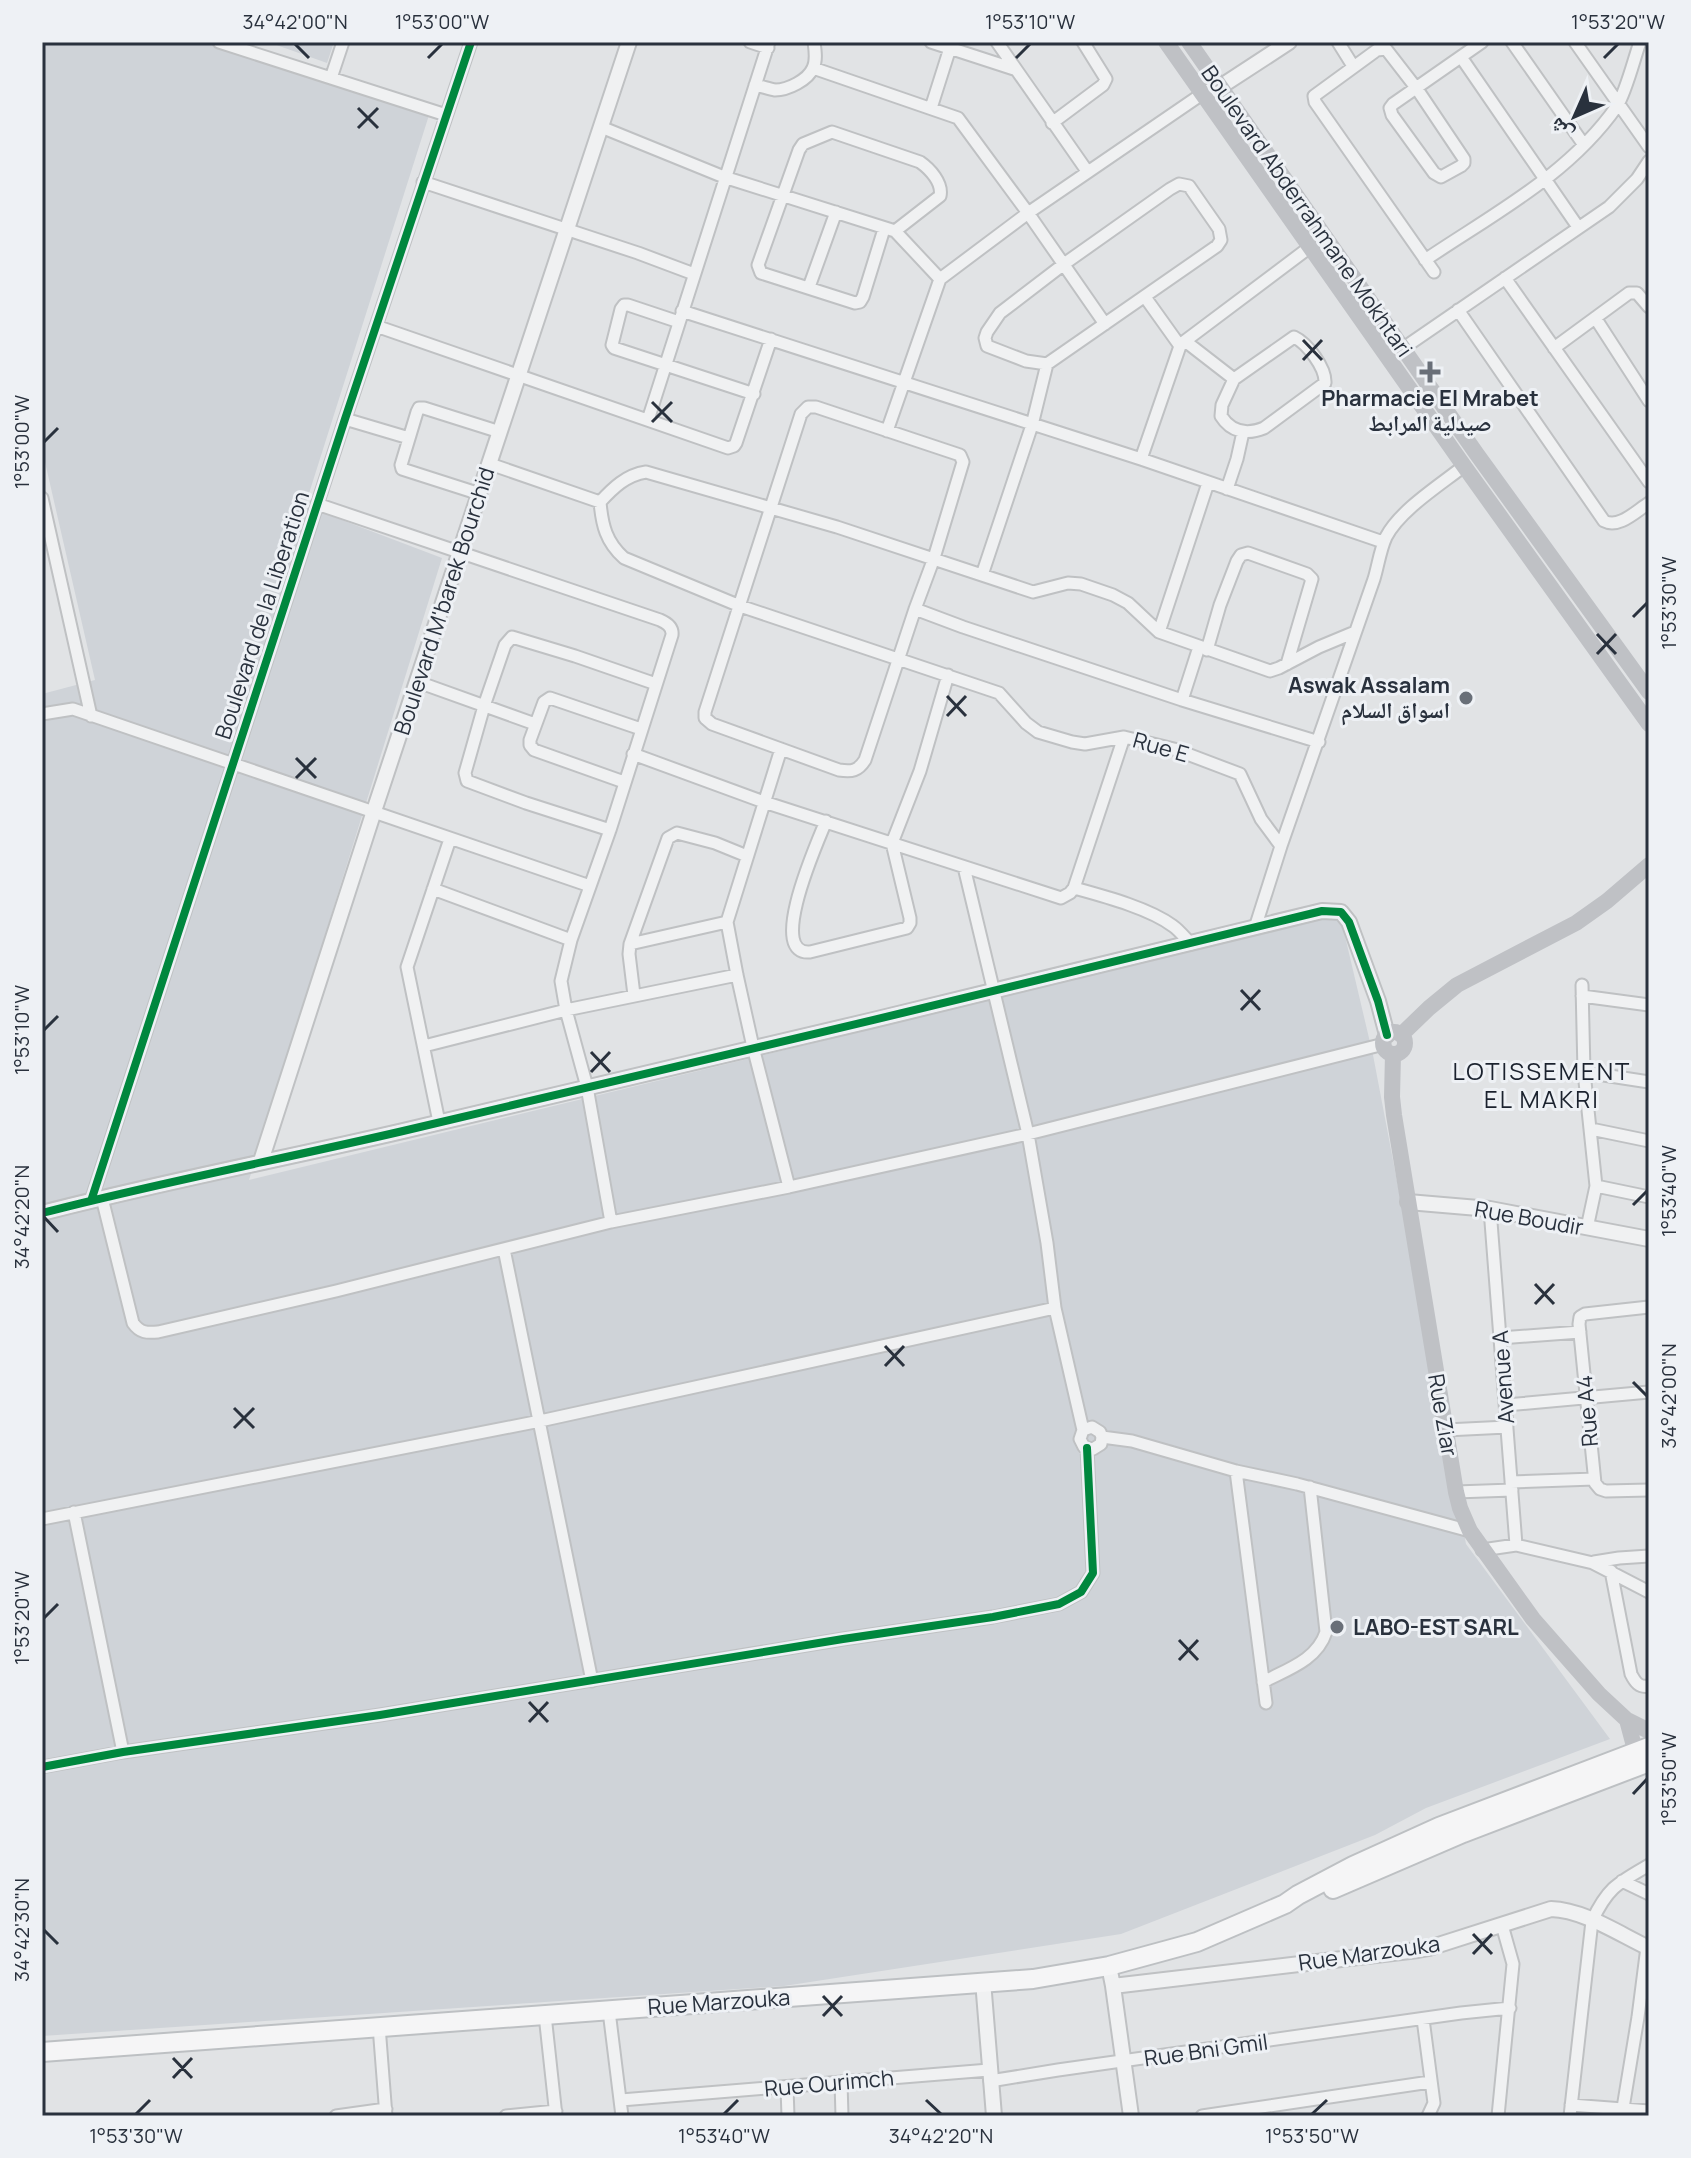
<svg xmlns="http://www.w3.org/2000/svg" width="1691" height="2158" viewBox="0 0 1691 2158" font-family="Manrope,'Noto Naskh Arabic',sans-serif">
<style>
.built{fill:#cfd3d8}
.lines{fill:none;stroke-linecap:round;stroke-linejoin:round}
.minor-casing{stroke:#bfc1c3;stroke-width:15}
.tertiary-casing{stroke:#bfc1c3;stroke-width:18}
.primary-casing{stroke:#bdc0c3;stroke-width:22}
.minor{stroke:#f0f1f2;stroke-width:11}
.tertiary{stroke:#f0f1f2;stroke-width:14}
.secondary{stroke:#bfc1c5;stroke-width:16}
.primary{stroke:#f5f5f6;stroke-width:18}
.cycleway-casing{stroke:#eef1f5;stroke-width:13}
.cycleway{stroke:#00873e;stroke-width:8}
.ticks{fill:none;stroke:#29313d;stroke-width:3}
.poi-dot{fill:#696f78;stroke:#eef1f5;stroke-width:3}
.labels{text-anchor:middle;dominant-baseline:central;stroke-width:6;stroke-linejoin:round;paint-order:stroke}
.street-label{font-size:22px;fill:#29313d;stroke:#eef1f5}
.poi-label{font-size:22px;font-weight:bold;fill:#29313d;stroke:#eef1f5}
.neighbourhood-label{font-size:24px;letter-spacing:2px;fill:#1b222e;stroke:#eef1f5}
.neatline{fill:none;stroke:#29313d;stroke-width:3}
.ticks-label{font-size:20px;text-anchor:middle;fill:#29313d}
</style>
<rect width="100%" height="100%" fill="#e1e3e5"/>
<path class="built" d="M42,42h179l209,70 -125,394 137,52 -193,622 1091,-265 33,140 93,489 144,195 -184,69 -51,27 -254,99 -337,52 -742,50v-1342l53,-14 -53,-231z
M268,42h66l-7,21z"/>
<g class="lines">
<defs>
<path id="minor" d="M219,42l227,73
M750,42l18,6
M931,42l83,27
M997,42l90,129
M1338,42l15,24
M1512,42l72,103
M1575,42l74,105
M1461,57l117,170
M813,68l145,50 70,95 77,111
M331,78l12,-36
M755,85c6,1 14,4 20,5 13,0 33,-10 38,-22 4,-8 2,-18 1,-26
M931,108l19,-60
M1052,123l51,-38 3,-6 -23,-37
M601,127l123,50 171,54 45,48
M423,182l215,71 56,21
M884,229l-21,68 -3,5 -5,1 -94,-30 -3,-8 41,-115 4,-6 29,-12 88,30c10,7 23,21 20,34l-45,35
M1425,260c68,-46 144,-85 192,-154 9,-14 17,-47 23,-64
M1434,272l-119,-170 -1,-6 63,-46 9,-1 31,40 47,70v4l-3,3 -20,11 -7,-4 -42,-58 -2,-7 3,-4 89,-62
M1505,278l144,204
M809,287l27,-75
M1145,297l35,49
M1458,310l146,211c15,8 32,-10 45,-18
M682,311l459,148 242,83
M1596,319l53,82
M679,322l-51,-17h-4l-3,4 -9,36 2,3 140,46
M376,326l352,122 6,-2 2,-3 35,-104
M1294,337c13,6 32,31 31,46l-61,45c-17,7 -33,4 -43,-12l1,-11 12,-26z
M1185,341l49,38
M1554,348l75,-55h8l12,14
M1389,358l220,-151 28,-28 12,-18
M808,407h8l144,48 3,7 -29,96 -19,51 -50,151c-7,11 -13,12 -26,10l-127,-46 -7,-6v-6l96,-298z
M345,419l64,19
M648,420l121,-378
M887,431l53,-152 88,-66 174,-119
M1141,459l39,-113 5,-5 125,-94
M490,464l110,38c13,-14 26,-27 46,-30l191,55 196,65 35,-9 13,1 32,11 15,8 31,29 111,39 9,-3 40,-21 36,-15
M1227,489l10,-30 6,-27
M480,494l-78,-25 -1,-4 16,-53 2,-4h5l76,24
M42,498l49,218
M600,502c2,23 6,40 24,56l116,48 259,87 27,30 12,9 34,10 13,2 39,-7 50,12 66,25 21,45 20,27
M317,504l343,116c7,3 13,7 12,15l-62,195 -39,110 -10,41 5,29 21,77 24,135
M982,575l50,-150 15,-61 170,-118 4,-6 -2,-11 -30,-43 -10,-2 -9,5 -106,75 -64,49 -13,19 -2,6 2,8 39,15 21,3
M915,609l48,18 219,73 137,42
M1159,632l49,-149
M1207,650l13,-45 17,-44 4,-6 7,-2 59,21 5,5 -25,85
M418,682l117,42
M1182,700l17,-53
M42,714l31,-5 517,177
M781,749l-54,173 10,53 16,72 36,140
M633,754l131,48 297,96 9,-5 4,-5 50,-151
M624,782l-90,-32 -4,-5v-5l14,-38 6,-4 91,31
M826,821c-8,20 -60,135 -16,131l97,-24 3,-5v-5l-18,-75 28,-72 28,-96
M610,830l-84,-27 -59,-22 -2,-8 19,-67 21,-61 7,-8 63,19 81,28
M964,867l64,267 19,109 8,65 28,122
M1074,888c29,8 75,20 99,38 7,5 12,12 18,18
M433,889l138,51
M1255,928l26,-82 93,-267c4,-13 6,-29 12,-42 14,-27 54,-52 78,-71
M630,944l97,-22
M1582,985l2,87 12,114 -9,42
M634,995l-5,-41 1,-10 38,-106 9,-5 38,10 32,13
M1582,996l67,9
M424,1046l142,-36 171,-35
M1584,1072l65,10
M439,1122l-32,-155 43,-128
M1591,1129l58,12
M1596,1186l53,11
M102,1198l31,125c7,10 14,10 25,9l178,-41 275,-69 178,-35 239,-53 356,-90
M91,1201l254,-782 126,-377
M1490,1209l26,336
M504,1249l88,432
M1649,1307l-64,7 -5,3 -1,7 16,159 5,6 6,2 43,-1
M1500,1338l80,-6
M1506,1405l143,-13
M1446,1430l61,-3
M1102,1437l-1,7 -8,5 -9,-2 -4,-8 3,-9 9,-3 8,5 2,5 30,4 104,30 61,13 173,47
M1236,1471l30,232
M1511,1482l83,-3
M1456,1492l56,-2
M74,1512l49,240
M42,1519l498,-98 515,-113
M1482,1550l34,-5 77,18 56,29
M1594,1562l25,-4 30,-2
M1611,1571l20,103c4,8 8,14 18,12
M1263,1682c25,-13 54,-22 63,-50l-16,-145
M42,1767l81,-15 257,-37 463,-76 150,-22 66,-13 22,-12 12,-19 -6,-125
M1622,1881l27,13
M609,2011l13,105
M545,2015l11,101
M1423,2019l11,84 -6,13
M379,2026l7,90
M990,2081l68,-11 403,-57 49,-5
M841,2082l1,34
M787,2088l1,28
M621,2100l368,-30
M1571,2105l78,6
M1623,2108l15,-91 9,-70
M336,2116l50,-7
M506,2116l50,-5
M1202,2116l228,-34
M1498,2116l15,-152 -11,-39
M1570,2116l22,-195c16,-34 26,-38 57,-56"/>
<path id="tertiary" d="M1202,94l18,-7 69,-45
M261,1161l113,-350 255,-769
M1408,1202l82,7 159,30
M42,1213c119,-31 241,-54 361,-82 307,-72 613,-144 919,-220l19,1 8,10 29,79 9,34
M1109,1966l4,20 305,-36 11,-2 122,-39c33,1 68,25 98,39
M983,1981l11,135
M1113,1986l18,130"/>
<path id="primary" d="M1333,1889l130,-56 186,-71
M42,2052l991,-73 76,-13 88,-24 88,-38 13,-9 55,-29 86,-39 210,-80"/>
</defs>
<use href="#minor" class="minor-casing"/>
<use href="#tertiary" class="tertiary-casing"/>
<use href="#primary" class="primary-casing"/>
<use href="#minor" class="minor"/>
<use href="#tertiary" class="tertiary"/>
<path class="secondary" d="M1166,42l298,424 185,258
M1189,42l287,411 173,239
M1383 1043a11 11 0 1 1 22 0a11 11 0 1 1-22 0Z
M1401,1035l28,-27 28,-23 119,-62 31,-22 42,-36
M1393,1054l-1,43 2,18 62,377 4,16 10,23 63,88 66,75 28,26 22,11
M1627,1720l12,45"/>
<use href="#primary" class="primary"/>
<defs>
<path id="cycleway" d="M91,1201l254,-782 126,-377
M42,1213c119,-31 241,-54 361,-82 307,-72 613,-144 919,-220l19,1 8,10 29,79 9,34
M42,1767l81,-15 257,-37 463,-76 150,-22 66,-13 22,-12 12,-19 -6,-125"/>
</defs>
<use href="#cycleway" class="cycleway-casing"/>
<use href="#cycleway" class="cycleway"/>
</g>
<path class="ticks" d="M295,44l14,14M428,58l14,-14M1016,58l14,-14M1604,58l14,-14M358,108l20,20M358,128l20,-20M1303,340l19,20M1303,360l19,-20M652,402l20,20M652,422l20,-20M44,442l14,-14M1633,617l14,-14M1597,634l19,20M1597,654l19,-20M947,696l19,20M947,716l19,-20M296,758l20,20M296,778l20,-20M1241,990l19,20M1241,1010l19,-20M44,1030l14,-14M591,1052l19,20M591,1072l19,-20M1633,1205l14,-14M44,1217l14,15M1535,1284l19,20M1535,1304l19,-20M885,1346l19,20M885,1366l19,-20M1633,1382l14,14M234,1408l20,20M234,1428l20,-20M44,1618l14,-14M1179,1640l19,20M1179,1660l19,-20M529,1702l19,20M529,1722l19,-20M1633,1794l14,-15M44,1930l14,14M1473,1934l19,20M1473,1954l19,-20M823,1996l19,20M823,2016l19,-20M173,2058l19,20M173,2078l19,-20M926,2100l15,14M136,2114l14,-14M724,2114l14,-14M1312,2114l15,-14"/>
<g class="poi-dot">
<path d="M1426 360h8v8h8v8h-8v8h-8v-8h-8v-8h8z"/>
<circle cx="1466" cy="698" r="8"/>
<circle cx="1337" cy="1627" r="8"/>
</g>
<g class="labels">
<g class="street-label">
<text transform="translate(1307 211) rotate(55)">Boulevard Abderrahmane Mokhtari</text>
<text transform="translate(444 601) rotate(-72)">Boulevard M'barek Bourchid</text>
<text transform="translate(262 615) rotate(-72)">Boulevard de la Liberation</text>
<text transform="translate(1161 747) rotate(16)">Rue E</text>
<text transform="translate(1529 1218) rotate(10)">Rue Boudir</text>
<text transform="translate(1503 1377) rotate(-94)">Avenue A</text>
<text transform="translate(1587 1411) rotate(-95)">Rue A4</text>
<text transform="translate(1443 1415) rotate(80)">Rue Ziar</text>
<text transform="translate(1369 1953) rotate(-8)">Rue Marzouka</text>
<text transform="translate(719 2002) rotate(-4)">Rue Marzouka</text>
<text transform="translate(1206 2050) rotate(-8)">Rue Bni Gmil</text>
<text transform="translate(829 2083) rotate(-5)">Rue Ourimch</text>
</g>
<g class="poi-label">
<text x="1430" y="398">Pharmacie El Mrabet<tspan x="1430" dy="25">صيدلية المرابط</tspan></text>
<text x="1450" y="685" text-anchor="end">Aswak Assalam<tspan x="1450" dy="25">اسواق السلام</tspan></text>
<text x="1353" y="1627" text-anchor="start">LABO-EST SARL</text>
</g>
<g class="neighbourhood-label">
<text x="1542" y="1070">LOTISSEMENT<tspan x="1542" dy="28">EL MAKRI</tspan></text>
</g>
</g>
<rect width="1691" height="2158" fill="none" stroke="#eef1f5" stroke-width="88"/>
<g transform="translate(1575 116) rotate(225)" stroke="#eef1f5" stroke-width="6" paint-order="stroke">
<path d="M0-6L14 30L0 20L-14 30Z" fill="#29313d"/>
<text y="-12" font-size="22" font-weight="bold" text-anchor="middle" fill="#29313d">ش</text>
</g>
<rect x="44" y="44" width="1603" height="2070" class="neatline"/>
<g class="ticks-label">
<text x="295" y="29">34°42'00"N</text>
<text x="442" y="29">1°53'00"W</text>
<text x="1030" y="29">1°53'10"W</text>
<text x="1618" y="29">1°53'20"W</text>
<text transform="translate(22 442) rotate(-90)" y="7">1°53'00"W</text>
<text transform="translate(1669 603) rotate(-90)" y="7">1°53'30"W</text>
<text transform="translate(22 1030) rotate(-90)" y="7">1°53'10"W</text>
<text transform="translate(1669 1191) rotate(-90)" y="7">1°53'40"W</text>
<text transform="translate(22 1217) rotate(-90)" y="7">34°42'20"N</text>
<text transform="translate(1669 1396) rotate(-90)" y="7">34°42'00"N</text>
<text transform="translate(22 1618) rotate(-90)" y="7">1°53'20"W</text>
<text transform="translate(1669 1779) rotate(-90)" y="7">1°53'50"W</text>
<text transform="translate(22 1930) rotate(-90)" y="7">34°42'30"N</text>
<text x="136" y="2143">1°53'30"W</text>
<text x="724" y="2143">1°53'40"W</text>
<text x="941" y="2143">34°42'20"N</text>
<text x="1312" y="2143">1°53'50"W</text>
</g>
</svg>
